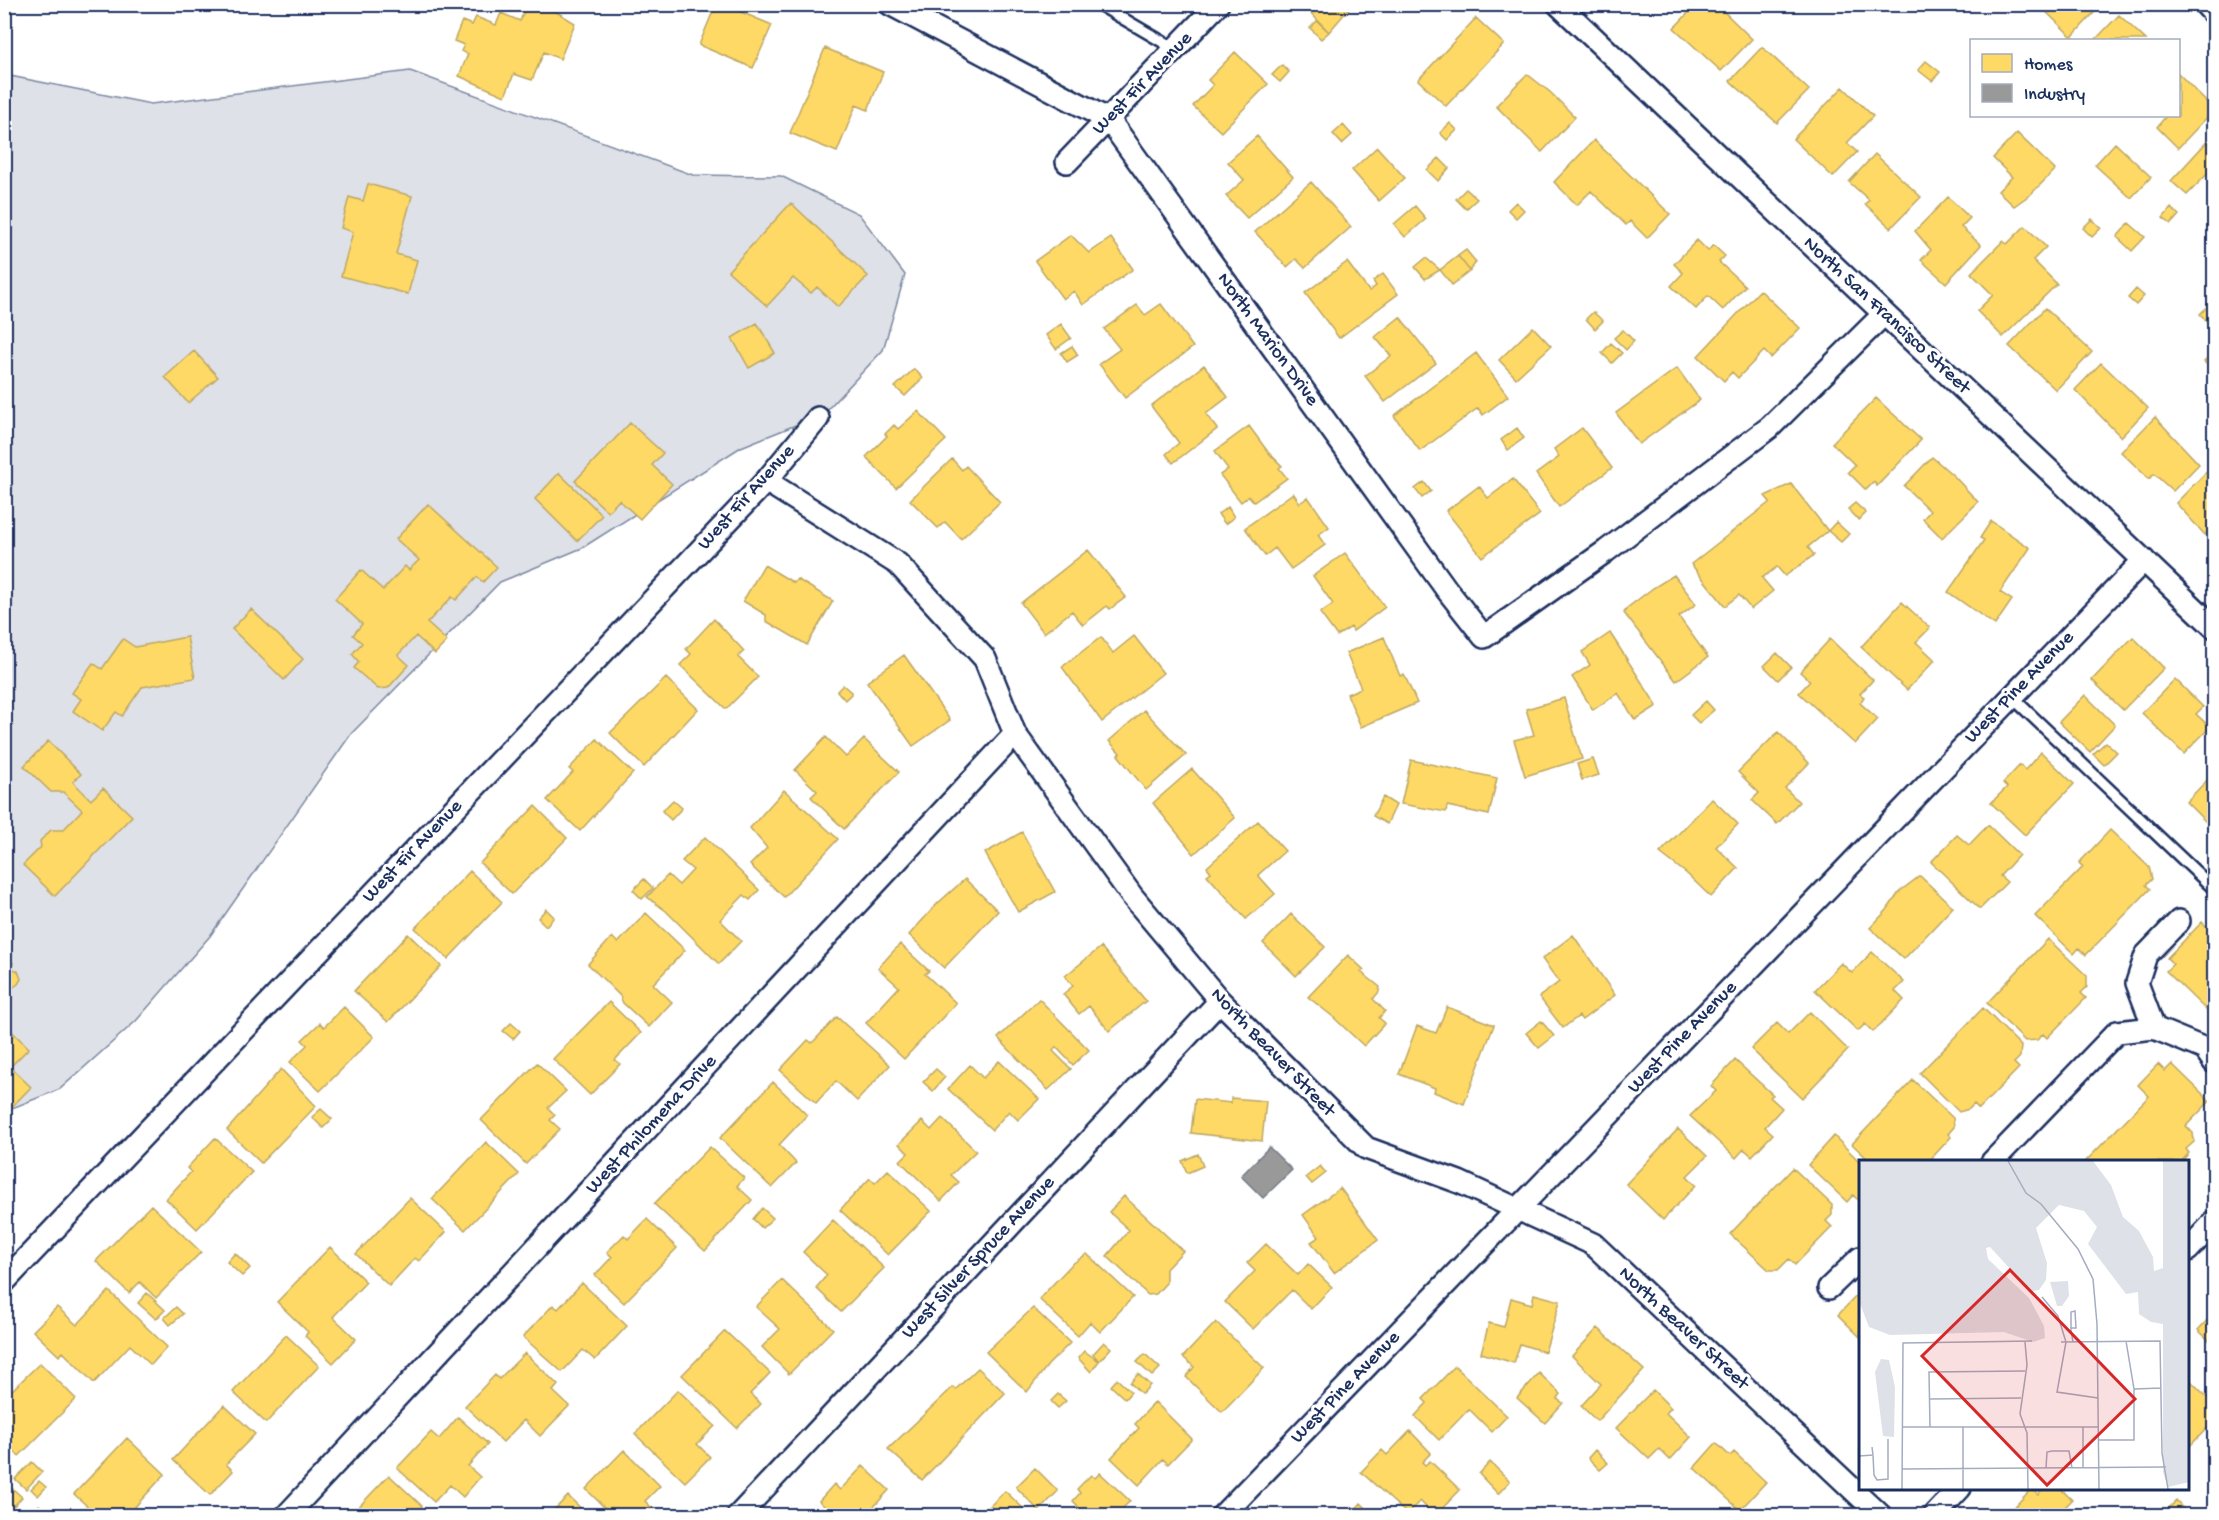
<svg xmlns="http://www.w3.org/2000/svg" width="2219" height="1520" viewBox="0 0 2219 1520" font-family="'Gochi Hand',sans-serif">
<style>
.green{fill:#dee1e7;stroke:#7c88a2;stroke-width:1.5}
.homes{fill:#ffd966;stroke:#bba664;stroke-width:1.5}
.industry{fill:#999;stroke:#737987;stroke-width:1.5}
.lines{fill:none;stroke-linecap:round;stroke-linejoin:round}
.service-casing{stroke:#1b2f5e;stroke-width:15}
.minor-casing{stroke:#1b2f5e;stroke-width:26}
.service{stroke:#fff;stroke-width:10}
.minor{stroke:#fff;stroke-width:21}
.labels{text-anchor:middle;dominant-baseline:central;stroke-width:6;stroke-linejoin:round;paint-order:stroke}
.street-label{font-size:20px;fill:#1b2f5e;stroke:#fff}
.inset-road{fill:none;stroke:#a4acbf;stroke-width:1.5}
.view{fill:#d62828;fill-opacity:0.15;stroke:#d62828;stroke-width:3}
.inset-edge{fill:none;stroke:#1b2f5e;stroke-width:3}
</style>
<rect width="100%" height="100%" fill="#fff"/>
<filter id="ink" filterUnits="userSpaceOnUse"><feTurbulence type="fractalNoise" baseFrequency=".0167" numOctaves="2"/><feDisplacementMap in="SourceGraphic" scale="12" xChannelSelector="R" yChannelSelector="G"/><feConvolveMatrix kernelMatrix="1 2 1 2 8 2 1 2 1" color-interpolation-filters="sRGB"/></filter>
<g filter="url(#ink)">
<path class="green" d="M410,71l283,104 88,1 78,38 46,61 -22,75 -60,64 -82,33 -159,101 -82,34 -149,152 -141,202 -74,85 -76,68 -55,22v-1036l146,29z"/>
<path class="homes" d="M527,4h12l21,10 15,9 -15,36 -16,-7 -12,28 -18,-6 -9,22 -46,-20 9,-22 -7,-3 3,-6 -10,-4 8,-20 10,4 4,-8 20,8 5,-12 19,8z
M716,4h6l50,21 -19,43 -54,-23z
M1302,4h51l-24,28z
M1697,4h19l36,35 -31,32 -47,-43z
M2038,4h64l-30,33z
M2119,15l27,25h-51z
M1476,18l28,26 -58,62 -28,-26z
M1317,21l12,11 -8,7 -11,-11z
M1762,47l47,43 -32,33 -47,-42z
M825,48l58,24 -15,38 -12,-5 -19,47 -47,-19z
M1235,52l33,32 -47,48 -28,-26 20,-21 -5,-5z
M1926,61l14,11 -8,9 -14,-11z
M1282,65l7,7 -9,10 -8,-7z
M2178,73l36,37 -36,38 -21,-21 9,-11h12z
M1527,74l23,18 25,25 -33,35 -46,-46z
M1843,87l30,29 -26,27 10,9 -24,25 -40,-38z
M1450,123l7,7 -10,10 -7,-7z
M1343,125l9,10 -10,9 -9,-10z
M2017,133l38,37 -24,24 -17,12 -16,-15 14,-14 -19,-19z
M2214,134v33l-27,28 -16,-14z
M1257,136l36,41 -46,41 -21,-22 18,-16 -16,-18z
M1594,140l76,74 -23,24 -17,-17 -4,4 -35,-34 -14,14 -23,-23z
M2115,143l36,34 -20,21 -36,-33z
M1377,147l28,31 -26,23 -27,-31z
M1875,154l46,43 -30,31 -26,-24 4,-4 -20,-18z
M1439,158l10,10 -11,13 -11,-11z
M1311,182l40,45 -46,41 -9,-9 -9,8 -32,-35z
M368,184l44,12 -16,58 21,6 -9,34 -67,-18 12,-44 -12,-4 8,-31 14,4z
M1466,189l11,10 -11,10 -10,-10z
M1948,197l22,21 -9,9 20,18 -35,38 -25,-23 10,-10 -16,-19z
M1516,202l8,8 -8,8 -8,-8z
M791,203l77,73 -30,31 -21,-20 -6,6 -18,-15 -26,28 -39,-35z
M1415,206l11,13 -21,18 -11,-13z
M2171,208l8,7 -8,9 -8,-6z
M2092,219l9,9 -9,9 -9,-9z
M2129,223l16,14 -13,14 -15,-14z
M2025,226l21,21 -13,13 24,24 -54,53 -26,-26 16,-16 -22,-22 32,-32 4,3z
M1071,235l18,18 22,-15 22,31 -50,36 -9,-14 -11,8 -28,-38z
M1697,240l11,11 5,-6 12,11 -6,6 26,24 -22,24 -15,-14 -12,13 -25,-23 12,-13 -9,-9z
M1466,250l10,12 -6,9 -12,-15z
M1458,256l12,15 -18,14 -12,-15z
M1426,258l14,12 -15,9 -10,-12z
M1347,262l22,29 7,-5 -3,-5 10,-7 15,20 -59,44 -34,-45z
M2136,289l8,7 -8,9 -8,-7z
M1760,290l40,38 -29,30 -7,-7 -26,27 -6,-6 -8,9 -26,-25z
M2214,300v29l-14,-15z
M1161,304l32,43 -68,51 -26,-34 21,-15 -16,-20 33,-24 8,10z
M2045,308l47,44 -36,38 -47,-44z
M1593,312l10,9 -8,8 -9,-10z
M1400,317l36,46 -51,39 -20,-26 26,-20 -16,-19z
M757,323l18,30 -26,15 -17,-30z
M1061,324l10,14 -15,11 -10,-14z
M1533,327l18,19 -35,32 -17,-18z
M1623,330l11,11 -8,9 -12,-12z
M1611,343l11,10 -10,10 -10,-10z
M1072,346l6,9 -11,7 -6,-9z
M194,351l24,26 -30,26 -23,-26z
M1476,353l32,43 -25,19 -5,-7 -58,43 -26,-35z
M2213,353l1,15 -1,2 -9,-8z
M2101,363l47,45 -27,29 -46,-47z
M1204,365l24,32 -22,17 11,15 -44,34 -7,-9 13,-11 -28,-37z
M1677,368l23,32 -61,44 -23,-31z
M914,369l9,9 -18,18 -10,-9z
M1876,398l45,42 -44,46 -3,-4 -8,8 -18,-18 7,-7 -23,-22z
M918,411l28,29 -50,48 -30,-31 21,-21 -2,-2 9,-9 4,4z
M2155,417l44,47 -26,27 -19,-17 -5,5 -28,-27z
M630,423l33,30 -11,12 20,19 -32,35 -21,-19 -11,12 -33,-31z
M1249,426l19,26 14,14 -3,2 8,10 -33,24 -5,-6 -8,6 -21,-27 8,-6 -13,-18z
M1517,428l7,10 -16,12 -7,-10z
M1582,428l30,40 -53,39 -23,-33 23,-17 -5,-8z
M1932,457l22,19 24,26 -36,36 -19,-19 7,-8 -26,-25z
M952,459l10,11 4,-4 34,36 -39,37 -16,-17 -7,6 -28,-28z
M2211,467l3,3v65l-4,-5 -5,5 -29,-32z
M559,473l43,42 -25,26 -42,-42z
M1513,479l27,35 -58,43 -36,-46 33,-25 9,12z
M1424,482l7,9 -9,7 -7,-9z
M1791,484l37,47 -20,16 6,8 -29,21 -8,-9 -15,11 11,13 -22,18 -12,-14 -14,11 -34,-42 79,-62 -5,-6z
M1293,493l7,10 8,-6 21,30 -11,8 7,10 -34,24 -16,-21 -10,8 -20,-28z
M1855,503l11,10 -7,7 -11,-11z
M428,504l69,63 -14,15 -6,-5 -21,23 -4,-3 -25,26 20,18 -12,13 -19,-18 -18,19 11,10 -21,23 -10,1 -24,-21 5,-6 -7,-8 10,-11 -9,-8 9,-11 -27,-25 26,-29 22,20 22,-24 4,4 10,-10 -23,-21z
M1228,507l6,10 -9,7 -7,-10z
M1991,521l39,27 -30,44 12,8 -17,25 -47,-33 36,-52 -4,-2z
M1836,522l13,12 -8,8 -13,-11z
M1088,550l38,47 -16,12 -3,-3 -24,19 -11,-14 -28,22 -23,-30z
M1345,553l40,54 -32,24 -2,-4 -14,9 -17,-23 13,-9 -20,-28z
M764,565l30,18 3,-4 36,22 -26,44 -41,-24v-6l-23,-14z
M1674,575l22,29 -17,13 29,40 -32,24 -52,-68 3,-5 26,-20z
M1902,602l28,26 -14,14 19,18 -28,30 -46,-43z
M251,609l52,50 -19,21 -52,-51z
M714,619l30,32 -6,6 20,20 -32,32 -46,-44 11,-11 -5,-5z
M1610,633l47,73 -22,14 -17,-27 -25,17 -21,-33 18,-12 -8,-13z
M1134,636l29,37 -61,49 -40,-55 39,-30 12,16z
M187,637l8,41 -53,9 -20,29 -6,-4 -14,19 -29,-20 8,-12 -9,-6 21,-30 9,6 21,-30 12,8z
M1384,637l16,39 4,-2 13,29 -56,24 -14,-33 14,-6 -15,-35z
M2133,637l31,31 -41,42 -31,-30z
M1830,639l43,41 -13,14 4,3 -4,6 18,16 -23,25 -56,-51 11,-12 -10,-9z
M1777,653l14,14 -13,13 -14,-14z
M904,655l46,65 -37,26 -46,-64z
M666,678l32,31 -54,58 -34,-34z
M2175,679l28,28 -7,7 14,13 -26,27 -42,-41z
M843,685l9,8 -7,7 -8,-9z
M2085,695l30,30 -25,27 -31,-30z
M1564,698l18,61 -57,17 -11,-36 20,-5 -8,-26z
M1706,701l8,9 -15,13 -8,-8z
M1144,710l42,45 -40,35 -28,-35 2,-2 -11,-12z
M1778,732l31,31 -24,25 14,14 -22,22 -25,-24 7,-7 -21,-21z
M826,737l20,20 18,-18 35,33 -55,57 -33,-32 6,-6 -22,-21z
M597,739l36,34 -53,58 -33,-31 26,-28 -4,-3z
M48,741l33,33 -8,8 18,18 12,-12 29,28 -77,80 -32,-31 18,-18 -1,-6 11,-11h12l19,-20 -19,-18h-12l-27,-26z
M2106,742l11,10 -13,13 -11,-11z
M2041,752l33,32 -49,51 -34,-32 16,-16 -4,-4 17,-18 5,5z
M1593,759l6,16 -17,5 -5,-16z
M1411,760l86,18 -8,37 -42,-9 -1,6 -45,-8z
M1192,769l43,49 -41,36 -41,-51z
M2214,773v57l-28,-28z
M784,790l54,49 -54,58 -34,-32 17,-17 -17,-20z
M1383,797l13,8 -9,19 -14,-8z
M1712,799l26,25 -22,23 22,21 -27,29 -24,-23 -27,-21z
M673,800l9,8 -11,12 -9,-9z
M535,806l32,32 -55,56 -32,-31z
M1258,821l27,30 -27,24 17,19 -29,25 -39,-44 4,-3 -4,-5z
M1988,825l31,30 -19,21 7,6 -27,27 -49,-47 26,-27 12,10z
M2110,830l39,37 3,12 -6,6 4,4 -64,66 -7,-7 -5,6 -39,-38 48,-49 -4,-4z
M1022,832l33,60 -37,20 -33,-59z
M705,837l54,53 -9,10 -6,-5 -24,25 21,21 -22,23 -53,-53 -19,-14 21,-22 11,10 14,-15 -11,-9z
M470,871l32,31 -54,57 -33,-31z
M1920,876l33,31 -49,52 -34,-31 17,-18 13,-19z
M644,879l9,9 -11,11 -9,-9z
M965,879l33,32 -54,57 -35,-33 29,-32z
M546,909l8,8 -8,9 -8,-8z
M646,913l39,37 -32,34 19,18 -23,25 -26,-24 -3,-7 -32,-32 24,-27 6,6z
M1291,914l34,33 -29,29 -33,-33z
M2202,922l12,12v71l-6,7 -42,-41 7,-7 -6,-6z
M408,934l33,32 -53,56 -34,-31z
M1573,935l42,60 -33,25 -3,-4 -16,12 -24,-31 20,-15 -17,-23z
M2048,939l39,37v11l-6,6 5,5 -39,40 -4,-4 -6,6 -12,1 -38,-38z
M900,944l29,27 -4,3 31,29 -52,56 -38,-36 33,-36 -21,-19z
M1101,947l45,54 -37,30 -20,-25 -10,8 -16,-20 10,-8 -8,-10z
M1872,952l32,30 -9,9 9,9 -31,32 -8,-8 -7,7 -43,-41 26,-27 11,10z
M1348,955l16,15 -3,2 19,15 -1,5 -6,7 12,12 -6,7 6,5 -21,23 -32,-30 -24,-19z
M4,959l9,4 -2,5 7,3 3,8 -3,5 -6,4 -8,14z
M1039,999l50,51 -16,15 -17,-18 -3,4 18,18 -23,21 -50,-52z
M609,1002l32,31 -26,27 5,4 -30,31 -37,-36z
M344,1007l30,30 -54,54 -30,-29 17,-17 -5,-5 18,-17 4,4z
M1447,1007l47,18 -30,79 -30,-12 1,-4 -36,-14 18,-48 19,7z
M1983,1008l38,38 -1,11 -6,6 5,5 -40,41 -5,-5 -5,5 -10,3 -39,-39z
M1810,1012l38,38 -46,48 -51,-49 26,-26 11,11z
M837,1017l53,48 -33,36 -21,-20 -20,22 -36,-33 28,-30 4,3z
M1541,1021l13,15 -15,12 -13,-15z
M511,1023l9,8 -7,8 -10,-8z
M4,1024l25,24 -19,19 21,20 -25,26 -2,-2z
M1735,1060l38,35 -3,2 12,11 -17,19 8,7 -21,22 -8,-7 -8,9 -46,-42 26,-25 -5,-5z
M999,1061l40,38 -21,21 -9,-9 -17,19 -44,-41 22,-24 13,13z
M537,1063l29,28 -18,17 7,7 -5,5 10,9 -34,35 -45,-44z
M2158,1064l7,7 7,-7 38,37 -24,25 7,7 1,9 -8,7 3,4 -8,9h-96l64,-66 -11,-11z
M281,1069l35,37 -55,57 -34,-33z
M936,1069l9,8 -12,14 -10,-9z
M1913,1080l40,38 1,9 -6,7 3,3 -23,25h-57l-19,-18z
M773,1082l34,33 -28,30 17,18 -24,25 -52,-50z
M1231,1098l35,3 -4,40 -71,-8 4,-34 36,4z
M321,1109l11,10 -9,9 -11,-11z
M942,1118l34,33 -25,24 8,7 -18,19 -41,-40 8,-8 -9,-9 23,-23 9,9z
M1678,1129l29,27 -20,20 9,9 -33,35 -37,-36z
M1834,1136l26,26v40l-7,-7 -6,7 -39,-37z
M215,1138l37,34 -55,57 -31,-30 25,-27 -4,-4z
M486,1142l33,32 -54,56 -33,-31z
M710,1147l34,31 -7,8 15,14 -47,51 -51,-47z
M1198,1154l5,12 -16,7 -5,-12z
M1320,1166l6,7 -14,11 -6,-7z
M1793,1168l39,37v10l-6,6 6,6 -37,38 -6,-6 -11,11h-9l-39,-36z
M888,1170l43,41 -43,44 -48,-45 30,-32 5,5z
M1340,1188l38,52 -44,33 -23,-31 8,-5 -16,-22z
M1124,1196l59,55 -17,18v14l-10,11 -8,1 -41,-39 22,-26 -20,-18z
M410,1198l36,34 -27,29 -4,-3 -26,28 -33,-32z
M151,1205l50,47 -45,46 -16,-16 -11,11 -33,-32z
M762,1208l11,10 -11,10 -9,-9z
M647,1219l30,29 -53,55 -29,-28 17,-18 -5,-5 17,-17 4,4z
M833,1220l51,48 -43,44 -25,-24 11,-13 -24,-23z
M1266,1244l32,31 10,-11 24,23 -21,22 -19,-19 -39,39 -28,-27 30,-31 -8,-8z
M330,1247l36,35 -33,35 23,22 -23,24 -28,-27 3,-4 -31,-30z
M235,1253l15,15 -8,8 -15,-14z
M1087,1254l46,43 -33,35 -10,-10 -12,14 -39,-37 33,-35z
M782,1280l51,49 -44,45 -27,-27 18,-18 -24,-22z
M582,1283l45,43 -32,34 -12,-10 -21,22 -39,-35 30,-32 5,4z
M109,1291l58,56 -16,18 -21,-20 -36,38 -31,-31 -4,4 -26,-25 24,-24 20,18z
M1860,1292v45l-22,-22z
M147,1293l18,17 -9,9 -18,-16z
M1534,1294l26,7 -15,51 -25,-8 -6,19 -33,-10 8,-30 15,4 7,-29 21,6z
M176,1307l7,7 -13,11 -6,-7z
M1033,1308l37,35 -22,22 -21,27 -41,-40z
M2214,1313v32l-16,-15z
M1216,1322l48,46 -42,44 -36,-35 8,-10 -11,-10z
M1598,1328l46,42 -47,51 -16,-15 20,-22 -29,-28z
M725,1331l45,42 -20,21 11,10 -24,24 -55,-53z
M286,1335l33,31 -53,57 -33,-31z
M1104,1342l7,6 -12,13 -6,-7z
M1084,1351l15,10 -8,11 -13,-14z
M525,1353l33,32 -5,6 16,15 -29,30 -16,-16 -21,22 -38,-36 30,-31 4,4z
M1145,1354l15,14 -8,8 -15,-14z
M40,1363l36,36 -57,57 -13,-13 -2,1v-49l2,1z
M1455,1366l52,50 -15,16 -23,-23 -30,31 -24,-24 12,-13 -4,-4z
M978,1368l27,25 -83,87 -34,-31 65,-62 3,2z
M1539,1373l22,21 -4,5 6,4 -18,20 -28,-25z
M1138,1374l12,11 -8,9 -12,-11z
M2188,1378l26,26v17l-26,27z
M1117,1379l14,13 -6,7 -14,-13z
M678,1390l37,36 -18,18 13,13 -25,25 -50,-48z
M1653,1390l18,18 -5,5 25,24 -21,23 -11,-11 -10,10 -33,-31z
M1058,1394l8,7 -8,7 -7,-7z
M1155,1402l37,37 -24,25 -5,-5 -24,26 -28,-27 28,-30 -4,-4z
M224,1405l31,29 -29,30 7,7 -23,24 -37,-35z
M458,1417l30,27 -20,22 12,11 -17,20 -13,-12 -16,17 -37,-34 34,-36 8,7z
M1410,1431l21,22 -9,9 3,3 5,-4 30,29 -25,26 -15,-15 -13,13 -46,-42 21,-22 5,5z
M127,1438l38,36 -32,35 7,7h-42l-24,-22z
M1716,1443l14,13 4,-4 32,30 -26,28 -46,-42z
M624,1450l36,36 -15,15 10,10 -4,5h-38l-27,-27z
M1595,1450l13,13 -8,7 -12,-12z
M32,1462l10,10 -16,17 -11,-10z
M1490,1462l20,19 -12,13 -19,-20z
M863,1466l26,24 -20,22 4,4h-39l-15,-15 15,-17 6,6z
M1035,1468l23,23 -19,20 -23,-24z
M1100,1473l30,28 -11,11 3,4h-54l10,-10 -5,-5 7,-8 -3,-4 14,-14 4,3z
M389,1475l33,31 -9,10h-63z
M39,1481l7,6 -8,9 -7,-7z
M2044,1488h16l12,12 -11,11 4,5h-59l25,-27 7,6z
M13,1489l9,8 -9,10 -8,-8z
M1005,1491l21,20 -4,5h-35l-3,-4z
M568,1496l21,20h-41z
M2176,1501l14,15h-17l-6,-6z
M1361,1503l13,13h-25z
M39,1505l9,6 -4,5h-11z"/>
<path class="industry" d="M1269,1147l23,23 -29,28 -22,-22z"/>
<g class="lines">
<defs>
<path id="service" d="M1098,4l77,45
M2012,697l202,192"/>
<path id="minor" d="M890,4l219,116 338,470 37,47 122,-86 164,-124 114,-113
M1558,4l656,623
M2205,4l9,10
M1067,162l151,-158
M766,481l132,83 87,95 30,75 117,162 88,105 146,147 93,34 134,62 288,272
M2154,1028l-17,-45 9,-28 33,-34
M1992,1162l125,-130 37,-4 51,21 9,13
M2188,1250l26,-28
M4,1282l762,-801 52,-63
M1829,1288l31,-30
M286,1516l729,-782
M738,1516l482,-515
M1222,1516l922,-956
M1934,1516l26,-28"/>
</defs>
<use href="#service" class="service-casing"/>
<use href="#minor" class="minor-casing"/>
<use href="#service" class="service"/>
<use href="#minor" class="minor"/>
</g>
</g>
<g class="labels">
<g class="street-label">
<text transform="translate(1143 84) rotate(-46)">West Fir Avenue</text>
<text transform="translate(1886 316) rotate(43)">North San Francisco Street</text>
<text transform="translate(1267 340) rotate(54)">North Marion Drive</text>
<text transform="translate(747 498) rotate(-48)">West Fir Avenue</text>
<text transform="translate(2020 688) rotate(-46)">West Pine Avenue</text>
<text transform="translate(413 852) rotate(-46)">West Fir Avenue</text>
<text transform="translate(1683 1038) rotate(-46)">West Pine Avenue</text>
<text transform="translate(1272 1053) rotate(46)">North Beaver Street</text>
<text transform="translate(652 1125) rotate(-47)">West Philomena Drive</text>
<text transform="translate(979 1258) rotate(-47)">West Silver Spruce Avenue</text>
<text transform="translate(1683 1329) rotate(43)">North Beaver Street</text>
<text transform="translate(1346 1388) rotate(-46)">West Pine Avenue</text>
</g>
</g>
<g transform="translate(1859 1160)">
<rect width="330" height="330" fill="#fff"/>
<path d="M0,1h234l18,24 12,32 16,14 14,26 1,14 9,-3v-107h26v321l-21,5 -5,-15v-148l-12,-2 -12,-8 -1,-22 -12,2 -38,-50 9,-17 -13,-16 -25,-6 -23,23 11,35 -1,17 -7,10 -6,1 -10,-8 -33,-36 -4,1 2,11 41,39 15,28 1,12 -12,4 -29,-10 -114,3 -21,-8 -10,-26zM209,121l1,15 -7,10h-5l-7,-24zM22,199l8,1 6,27 -1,50 -11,-1 -8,-64z" fill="#dee1e7"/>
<path class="inset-road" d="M149,1l18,32 15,11 37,45 15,30 4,45 2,165M183,137l16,19 8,26 -9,50 41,6M212,168h5l-1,-17 -4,1v18l2,12M166,182l2,23 -7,49 7,19 1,56M202,182l99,-1 2,112 6,36M275,229l27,-1M70,239l92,-1M44,267h195M71,267l-1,-55 96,-1M224,267v41M239,280h36v-51l-8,-48M14,295l1,20 3,5 11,-1v-40M0,296l14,-1 -1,-8M187,308l1,-16 5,-1h17l3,17M43,309l264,-2M43,329l1,-146 129,-2M104,329v-62"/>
<path class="view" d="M151,110l125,129 -88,86 -125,-129z"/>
<rect width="330" height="330" class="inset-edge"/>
</g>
<rect width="2219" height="1520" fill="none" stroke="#fff" stroke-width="24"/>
<rect x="12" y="12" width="2195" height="1496" fill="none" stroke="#1b2f5e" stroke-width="2" filter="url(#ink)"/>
<rect x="1970" y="39" width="210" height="78" fill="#ffffff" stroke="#a4acbf" stroke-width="1.5"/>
<rect x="1982" y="54" width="30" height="18" fill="#ffd966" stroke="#a4acbf" stroke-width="1.5"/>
<text x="2024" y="69" font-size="18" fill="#1b2f5e">Homes</text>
<rect x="1982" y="84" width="30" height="18" fill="#999999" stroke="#a4acbf" stroke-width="1.5"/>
<text x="2024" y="99" font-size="18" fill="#1b2f5e">Industry</text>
</svg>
